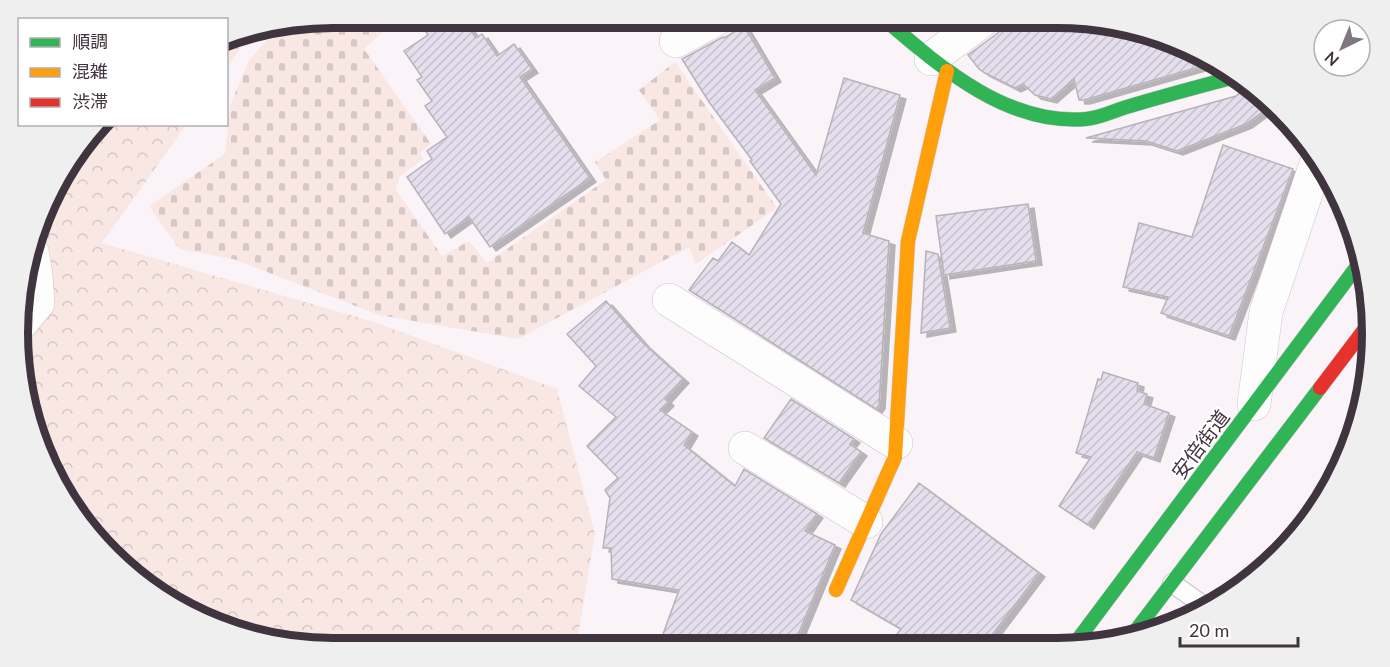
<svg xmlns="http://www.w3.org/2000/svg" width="1390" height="667" viewBox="0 0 1390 667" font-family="Lato,'Noto Sans JP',sans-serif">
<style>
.forest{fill:url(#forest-crowns)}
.cemetery{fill:url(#cemetery-stones)}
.building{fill:url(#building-hatch);stroke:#b7b3bb;stroke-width:1.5;filter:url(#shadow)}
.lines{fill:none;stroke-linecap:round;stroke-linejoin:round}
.lane-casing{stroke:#cdc4cb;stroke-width:20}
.street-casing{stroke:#cdc4cb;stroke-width:34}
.fast-casing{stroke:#cdc4cb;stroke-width:15}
.slow-casing{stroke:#cdc4cb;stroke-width:15}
.jam-casing{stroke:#cdc4cb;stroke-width:15}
.lane{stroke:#fefdfe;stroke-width:18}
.street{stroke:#fefdfe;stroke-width:33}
.fast{stroke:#30b455;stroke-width:14}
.slow{stroke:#ff9f0a;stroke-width:14}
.jam{stroke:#e5322d;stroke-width:14}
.labels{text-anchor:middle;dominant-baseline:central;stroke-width:5;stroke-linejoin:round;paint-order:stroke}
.street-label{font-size:20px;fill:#40343e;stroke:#fff}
.rim{fill:none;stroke:#40343e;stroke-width:8}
</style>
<defs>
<pattern id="forest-crowns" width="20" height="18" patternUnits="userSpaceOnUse" patternTransform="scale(1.5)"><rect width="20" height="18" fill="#f9e7e4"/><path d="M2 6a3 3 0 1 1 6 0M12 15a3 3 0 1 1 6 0" fill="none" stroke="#d6c7c5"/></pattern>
<pattern id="cemetery-stones" width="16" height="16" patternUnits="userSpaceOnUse" patternTransform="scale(1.5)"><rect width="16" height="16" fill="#f9e7e4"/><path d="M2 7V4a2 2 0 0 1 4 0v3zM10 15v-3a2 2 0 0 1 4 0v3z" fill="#d6c7c5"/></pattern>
<pattern id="building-hatch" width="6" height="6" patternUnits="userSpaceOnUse" patternTransform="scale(1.5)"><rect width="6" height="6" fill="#e5deed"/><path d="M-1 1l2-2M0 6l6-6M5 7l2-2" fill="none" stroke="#c6bfcc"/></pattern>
<filter id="shadow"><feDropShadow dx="6" dy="4" stdDeviation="0" flood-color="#0004"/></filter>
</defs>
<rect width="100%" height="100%" fill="#faf4f9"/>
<path class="forest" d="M252,31l-25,37v-30l5,-3z
M105,125h81l-84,118 272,79 183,67 38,145 -19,114 -243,1 -121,-24 -87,-55 -74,-97 -30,-98 3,-103 36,-97z"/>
<path class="cemetery" d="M334,18h64l-34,31 67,95 -11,9 4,6 -24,17 -4,14 46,66 27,-15 18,22 119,-83 -11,-18 65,-42 -21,-30 36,-28 102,146 -81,56 -7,-17 -171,92 -139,-24 -146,-56 -54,-10 -30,-43 76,-52 5,-48 19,-46 30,-33z"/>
<path class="building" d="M417,18h45l14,20 6,-4 15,22 17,-12 18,25 -12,8 70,101 -100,69 -21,-30 -24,17 -38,-57 25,-18 -5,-8 20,-14 -22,-31 7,-5 -15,-21 5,-3 -18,-26 24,-16z
M1004,18h53l121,24 32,22 -126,36h-5l-5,-21 -23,20 -16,-4 -12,-11 -8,4 -30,-15 -6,-4 -11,-14 30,-22 5,-7z
M744,26l31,52 -20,12 61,85 28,-97 56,17 -37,138 26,8 -10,164 -3,4 -187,-119 24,-32 5,3 14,-19 17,13 32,-51 -31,-43 2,-1 -43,-58 -27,-43 41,-22 1,1z
M1246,88l26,17 -26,19 -69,27 -31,-10 -60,-3 150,-42z
M1223,145l70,24 -64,167 -68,-23 7,-16 -45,-10 16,-64 53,14z
M1028,204l8,57 -92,14 -8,-59z
M926,251l12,3 12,74 -29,5z
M606,301l38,43 39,35 -18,20 3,3 -8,8 32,22 -8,13 51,41 9,-17 73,45 -12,17 30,14 -42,102 -135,1 21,-58 -67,-11 -1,-31h-8l7,-50 -5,-8 13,-12 -31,-32 29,-29 -37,-31 17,-20 -29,-32z
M1103,372l35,11 -1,8 10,3 -3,10 25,9 -15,45 -17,-6 -49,73 -29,-19 32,-49 -15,-4 22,-74 3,1z
M791,399l63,40 -4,5 11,8 -22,31 -75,-45z
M919,483l120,90 -56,74h-96l14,-18 -50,-29 30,-66z"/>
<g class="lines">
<defs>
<path id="lane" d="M1172,583l35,25"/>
<path id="street" d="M676,41l42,-23
M931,59l55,-41
M669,300l227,143
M23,321l15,-18 -2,-28 -4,-24
M1254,404l12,-92 50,-148
M745,448l121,74"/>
<path id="fast" d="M883,18c56,48 124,108 203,101 15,-1 29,-9 44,-13 33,-10 67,-19 101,-28
M1130,638l190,-250
M1073,646l285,-381"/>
<path id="slow" d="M836,590l59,-133 13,-216 39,-170"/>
<path id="jam" d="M1320,388l50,-66"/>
</defs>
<use href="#lane" class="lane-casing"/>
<use href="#street" class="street-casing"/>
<use href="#fast" class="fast-casing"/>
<use href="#slow" class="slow-casing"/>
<use href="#jam" class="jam-casing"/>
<use href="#lane" class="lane"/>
<use href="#street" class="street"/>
<use href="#fast" class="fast"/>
<use href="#slow" class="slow"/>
<use href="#jam" class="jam"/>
</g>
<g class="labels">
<g class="street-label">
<text transform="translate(1200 444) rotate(-53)">安倍街道</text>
</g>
</g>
<path d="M0 0H1390V667H0ZM333 28H1057A305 305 0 0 1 1362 333V333A305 305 0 0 1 1057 638H333A305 305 0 0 1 28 333V333A305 305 0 0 1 333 28Z" fill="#f0eff0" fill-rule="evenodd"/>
<path class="rim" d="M333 28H1057A305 305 0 0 1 1362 333V333A305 305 0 0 1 1057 638H333A305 305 0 0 1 28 333V333A305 305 0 0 1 333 28Z"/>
<rect x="18" y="18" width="210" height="108" fill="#ffffff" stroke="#b3aeb2" stroke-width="1.5"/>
<rect x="30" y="38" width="30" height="9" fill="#30b455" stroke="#b3aeb2" stroke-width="1.5"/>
<text x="72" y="48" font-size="18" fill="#40343e">順調</text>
<rect x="30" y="68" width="30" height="9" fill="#ff9f0a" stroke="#b3aeb2" stroke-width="1.5"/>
<text x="72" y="78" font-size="18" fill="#40343e">混雑</text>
<rect x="30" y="98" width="30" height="9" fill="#e5322d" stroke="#b3aeb2" stroke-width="1.5"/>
<text x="72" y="108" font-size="18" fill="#40343e">渋滞</text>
<g transform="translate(1342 48) rotate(223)"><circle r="28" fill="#ffffff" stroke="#b3aeb2" stroke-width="1.5"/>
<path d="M0-4.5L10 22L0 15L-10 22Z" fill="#81777f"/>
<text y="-9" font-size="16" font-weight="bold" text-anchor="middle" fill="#40343e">N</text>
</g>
<path d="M1180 637v9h118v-9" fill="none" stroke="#40343e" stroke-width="3"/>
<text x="1189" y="637" font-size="18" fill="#40343e" stroke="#ffffff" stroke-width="4.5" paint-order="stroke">20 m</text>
</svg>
